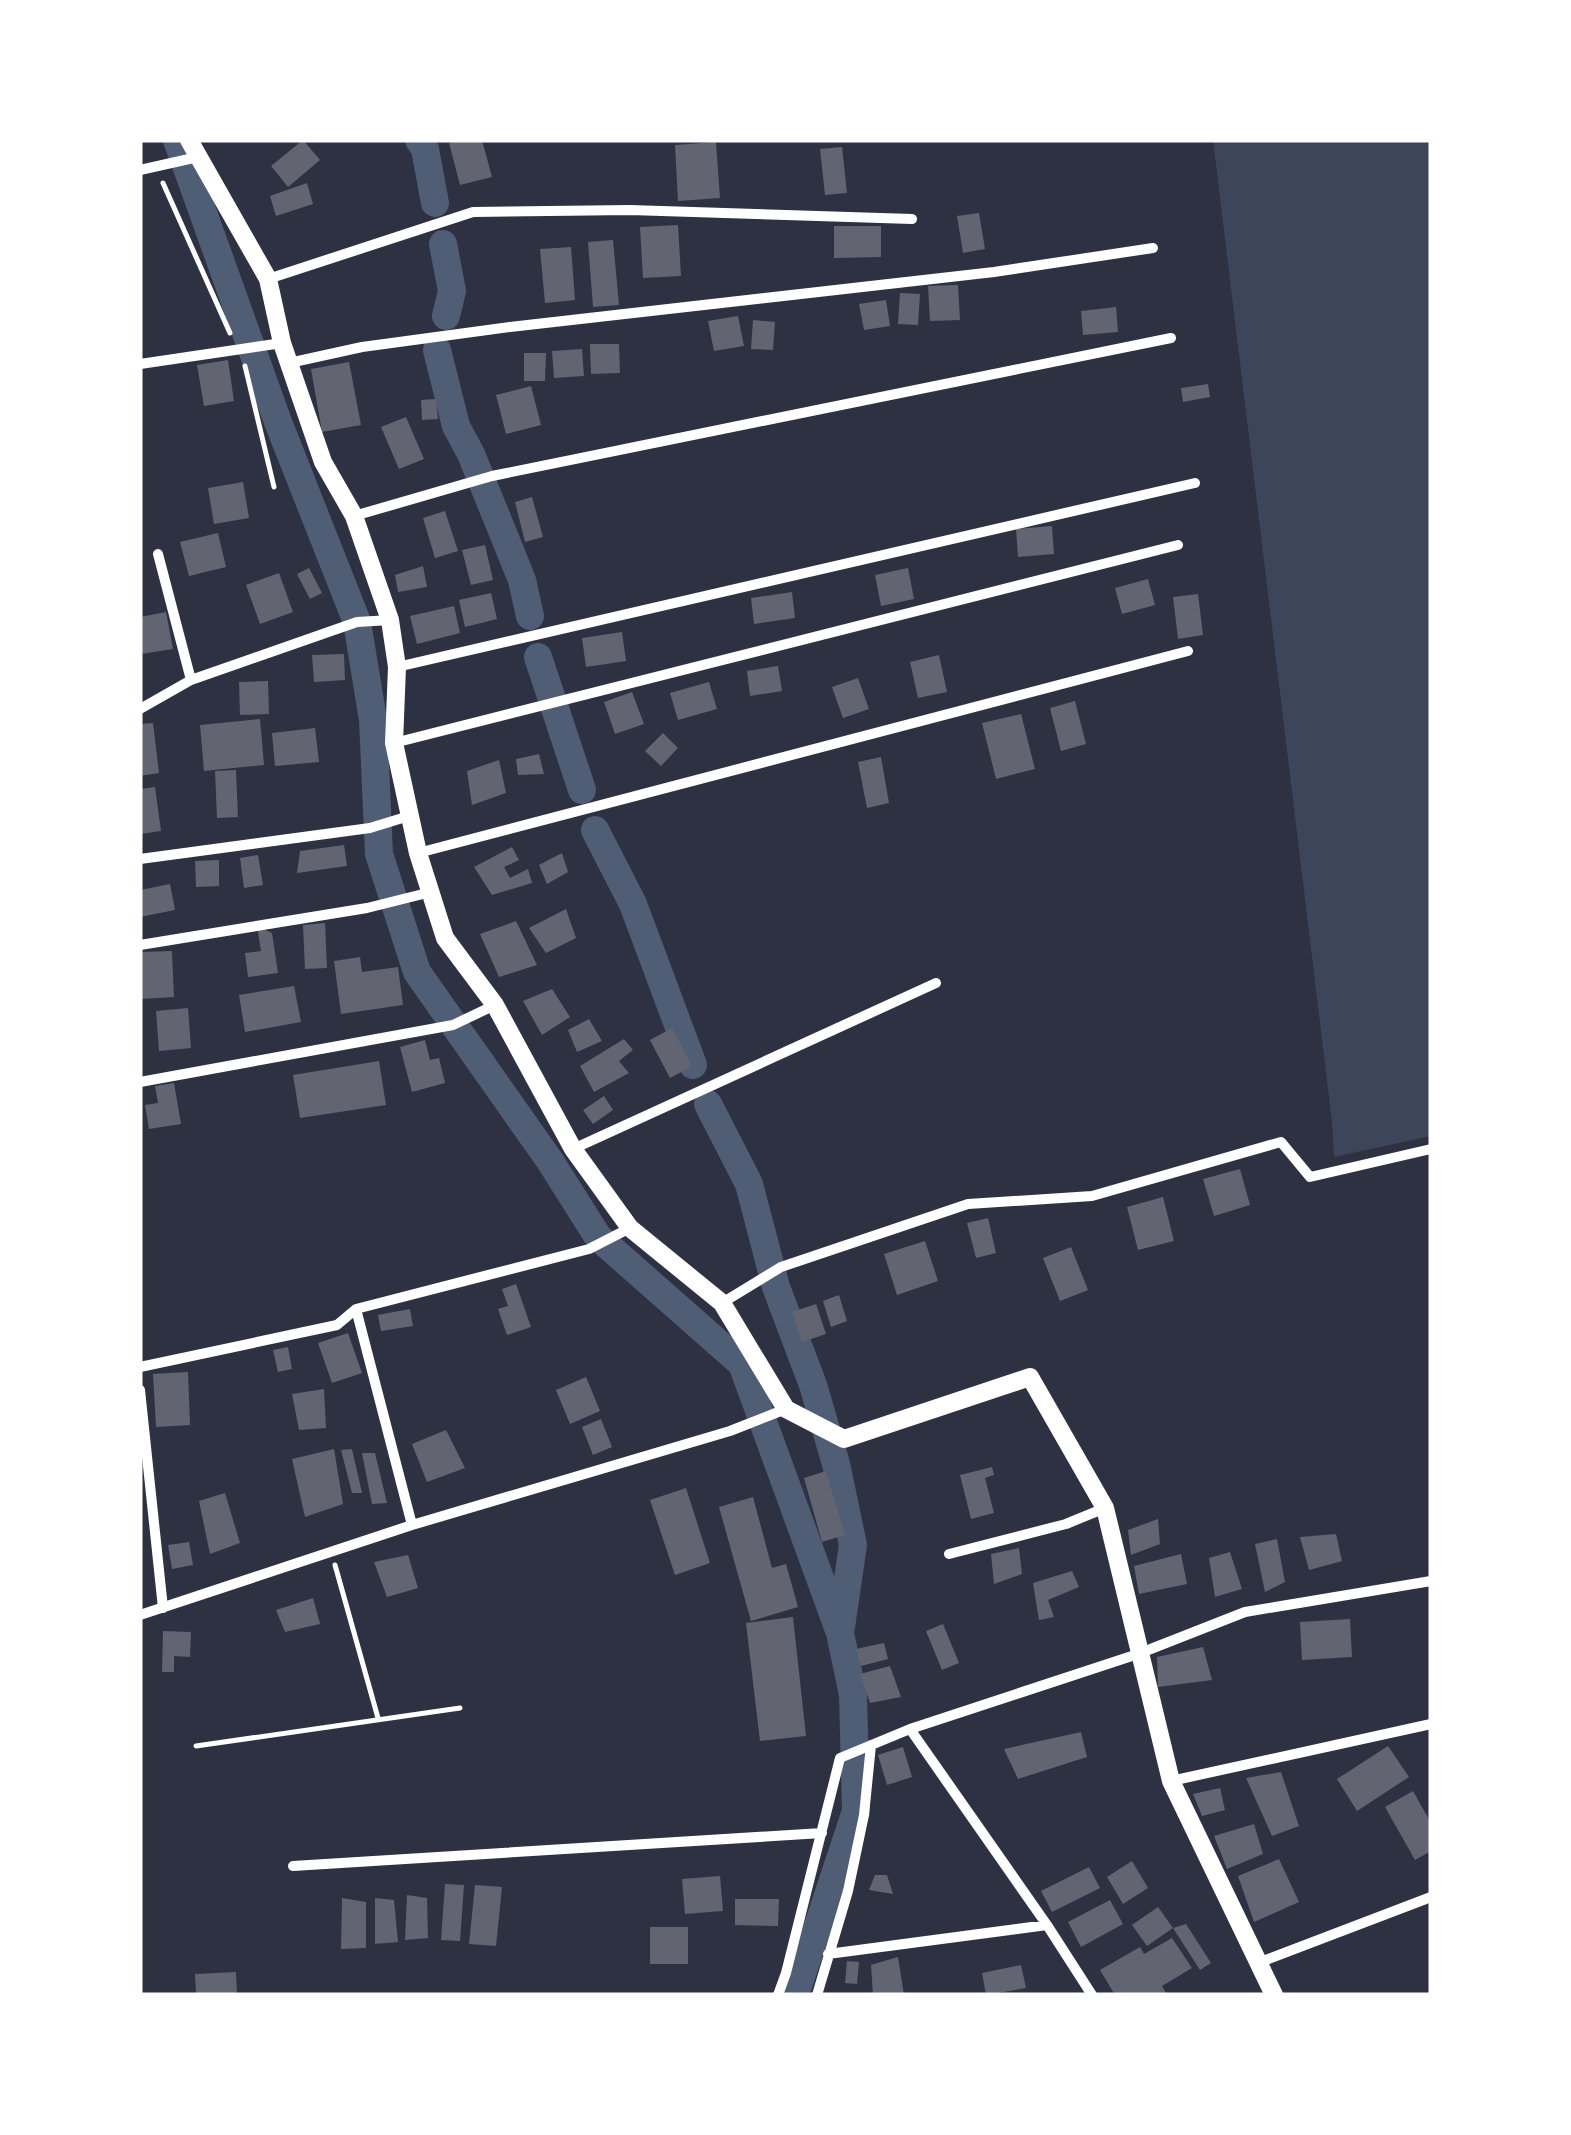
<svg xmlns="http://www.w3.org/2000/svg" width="1571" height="2135" viewBox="0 0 1571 2135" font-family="'Varela Round',sans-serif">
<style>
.green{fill:#3c4559}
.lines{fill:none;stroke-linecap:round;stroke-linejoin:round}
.canal{stroke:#4f5d75;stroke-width:28}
.building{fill:#626471}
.path{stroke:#fff;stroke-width:5}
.minor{stroke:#fff;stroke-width:10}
.tertiary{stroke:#fff;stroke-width:18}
</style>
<rect width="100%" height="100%" fill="#2d3142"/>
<path class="green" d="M1213,140h218v996l-97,21 -2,-35z"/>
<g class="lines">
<path class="canal" d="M177,140l101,282 79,200 16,98 6,134 38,118 133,189 48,76 144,127 98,269 13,62 3,116 -61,184
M419,140l6,9 10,54
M443,244l9,47 -6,25
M437,350l19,76 15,28 51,126 8,36
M538,657l44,133
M595,830l38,74 60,161
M708,1104l41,80 27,103 37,98 23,79 17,81 -12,82"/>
</g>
<path class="building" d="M303,140l17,20 -32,27 -17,-21z
M460,140h22l10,37 -32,8 -11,-42z
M716,142l4,56 -42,3 -3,-56z
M842,147l5,46 -22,2 -5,-46z
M307,183l6,21 -37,12 -6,-20z
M979,213l6,36 -22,4 -6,-37z
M678,225l3,51 -38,2 -3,-51z
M834,226h47v31l-47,1z
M613,240l6,65 -26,2 -5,-65z
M571,247l4,53 -30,3 -5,-54z
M958,285l2,35 -30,1 -2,-35z
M900,293l20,1 -2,31 -20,-1z
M886,300l4,26 -26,4 -5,-26z
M1116,307l2,25 -35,3 -2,-24z
M738,316l6,30 -30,5 -6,-30z
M753,320l22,2 -2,28 -22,-1z
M590,344h29l1,29 -29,1z
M582,349l2,27 -30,2 -2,-27z
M524,353h22l-1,28h-21z
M228,360l6,41 -30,5 -7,-41z
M349,362l12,63 -39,7 -11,-63z
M1208,384l2,13 -27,5 -2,-14z
M531,386l10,39 -35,9 -10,-39z
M436,399l2,20 -16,1 -1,-20z
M406,417l18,42 -25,10 -18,-42z
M243,482l6,36 -35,6 -6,-36z
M532,497l11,40 -18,5 -10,-40z
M445,511l13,40 -23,7 -12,-40z
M1052,526l2,28 -36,3 -2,-28z
M218,533l8,34 -37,9 -9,-34z
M485,545l8,35 -22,5 -9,-35z
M423,566l4,21 -29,5 -3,-17z
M309,568l13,25 -12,6 -13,-25z
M908,568l6,31 -33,7 -6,-31z
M279,573l14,39 -33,12 -14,-39z
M1148,579l7,26 -33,9 -7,-26z
M792,592l3,26 -41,6 -3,-26z
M491,593l6,26 -32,8 -6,-27z
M1198,594l5,41 -25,4 -5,-42z
M454,606l6,27 -43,11 -7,-28z
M166,612l7,37 -32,5 -1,-37z
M622,632l4,29 -40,6 -4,-29z
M344,654l1,26 -31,2 -2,-27z
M939,655l8,37 -29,6 -8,-36z
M778,666l4,25 -32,5 -3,-25z
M858,678l11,31 -26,9 -11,-31z
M268,681l1,33 -29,1 -1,-33z
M709,682l8,27 -39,11 -8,-27z
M632,692l12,32 -29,10 -11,-32z
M1075,701l11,43 -25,7 -11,-43z
M1021,714l14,55 -39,10 -14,-56z
M260,719l4,46 -60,6 -4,-46z
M153,723l6,50 -19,3v-52z
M315,728l4,34 -44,4 -3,-33z
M663,733l15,15 -17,18 -16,-15z
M539,754l5,20 -26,1 -2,-16z
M881,757l8,46 -22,5 -9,-46z
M499,760l7,33 -34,12 -5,-34z
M236,770l2,47 -21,1 -2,-47z
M155,787l6,44 -21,3v-45z
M344,845l3,21 -50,7 3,-22z
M512,847l7,13 -15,7 6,11 18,-9 4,14 -40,12 -18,-28z
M562,853l6,19 -21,12 -8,-19z
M258,855l5,30 -19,3 -4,-30z
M219,860v26l-23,1 -1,-26z
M170,884l5,26 -35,7v-27z
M566,909l10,29 -30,15 -17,-25z
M516,921l21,44 -38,12 -19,-43z
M325,923l2,45 -22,1 -2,-44z
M257,926l15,7 6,40 -30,4 -3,-24 16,-2z
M172,951l2,46 -34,2v-47z
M360,957l2,15 36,-5 5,38 -62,9 -7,-53z
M294,986l7,36 -56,10 -6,-37z
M552,989l18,28 -28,18 -19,-34z
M188,1008l3,40 -32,3 -3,-40z
M589,1019l13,22 -25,11 -9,-22z
M672,1028l20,38 -22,12 -20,-38z
M624,1039l9,11 -14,11 10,12 -35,19 -14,-26z
M425,1040l5,20 9,-2 6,25 -33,9 -12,-45z
M379,1061l7,44 -86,13 -7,-43z
M174,1083l7,41 -32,5 -4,-24 13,-2 -3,-17z
M604,1096l9,14 -20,14 -10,-14z
M1240,1169l10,36 -36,11 -11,-37z
M1163,1197l11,44 -36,9 -11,-43z
M988,1218l8,35 -20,5 -9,-35z
M925,1241l13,40 -41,14 -13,-41z
M1071,1247l17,43 -28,11 -17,-43z
M516,1284l15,43 -24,8 -9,-26 10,-3 -6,-17z
M839,1295l8,26 -16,6 -8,-26z
M816,1304l10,30 -24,8 -10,-30z
M410,1309l3,17 -32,5 -3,-16z
M348,1333l14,40 -30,10 -14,-40z
M288,1347l4,22 -14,3 -5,-22z
M188,1372l2,53 -34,2 -3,-53z
M586,1377l14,34 -30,13 -14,-34z
M324,1389l2,39 -27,2 -7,-36z
M601,1419l11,28 -19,8 -11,-28z
M446,1430l19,38 -38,14 -15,-38z
M334,1449l9,55 -38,13 -13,-58z
M352,1449l10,44h-10l-11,-43z
M362,1453h13l12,50 -15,1z
M992,1467l2,8 -9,3 9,35 -23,6 -11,-44z
M826,1471l19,64 -23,7 -18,-64z
M686,1488l24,75 -35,12 -25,-75z
M225,1493l15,50 -30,11 -11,-53z
M753,1497l19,71 14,-4 12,43 -47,14 -32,-114z
M1158,1519l2,25 -29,11 -3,-25z
M1336,1534l6,27 -33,9 -9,-33z
M1277,1539l8,43 -20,10 -10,-48z
M189,1542l4,23 -21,4 -4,-24z
M1019,1548l3,26 -28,10 -3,-30z
M1230,1552l12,37 -27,8 -6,-39z
M1181,1554l6,30 -48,10 -5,-28z
M408,1555l10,33 -31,9 -13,-35z
M1072,1571l7,16 -31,13 6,17 -15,3 -6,-37z
M313,1598l7,26 -35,8 -9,-22z
M793,1617l13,119 -46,5 -14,-118z
M1350,1619l2,38 -50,3 -2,-38z
M943,1624l16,39 -17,7 -16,-39z
M163,1631l28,1 -1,25 -16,-1v16h-12z
M884,1643l4,16 -27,7 -5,-17z
M1203,1647l9,33 -54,7 -1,-30z
M890,1666l11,31 -31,6 -10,-29z
M1081,1732l6,25 -69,22 -14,-30z
M1388,1746l21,31 -52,34 -20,-32z
M903,1747l9,30 -25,8 -9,-30z
M1281,1772l18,54 -27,10 -26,-58z
M1220,1788l5,22 -23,6 -9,-22z
M1413,1791l18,32v28l-16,9 -30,-53z
M1254,1824l9,30 -36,15 -13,-33z
M1279,1859l20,43 -45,20 -16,-46z
M1132,1861l16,27 -25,16 -16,-27z
M1089,1867l11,21 -48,24 -11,-21z
M875,1875h12l6,19 -24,-4z
M720,1876l3,35 -38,3 -3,-35z
M445,1884l19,1 -4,56 -19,-1z
M475,1885l27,2 -6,59 -27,-2z
M407,1895l20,3 1,40 -23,2z
M342,1898l24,4v46l-25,1z
M375,1898l19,2 4,42 -23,2z
M735,1899h44l-1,27 -43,-1z
M1110,1900l13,24 -42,23 -13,-25z
M1158,1907l15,21 -26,18 -15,-21z
M1186,1924l25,39 -11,7 -27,-42z
M650,1927h38v37h-38z
M1172,1938l20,30 -30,18 5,9h-52l-15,-25 40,-23 4,7z
M898,1957l6,38h-31l-2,-30z
M847,1961l12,1 -2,22 -12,-1z
M1021,1965l5,23 -40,7 -4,-22z
M236,1972l1,23 -41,-2 -1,-19z"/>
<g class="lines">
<path class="path" d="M163,183l67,150
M245,366l29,121
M335,1565l43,153
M196,1746l264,-38"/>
<path class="minor" d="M140,170l58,-13
M268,279l205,-67 157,-2 282,9
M289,363l73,-16 148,-20 484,-55 159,-24
M140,364l142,-21
M354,516l138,-40 679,-138
M158,554l33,126
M397,667l798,-184
M140,709l51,-29 166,-58 33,-2
M394,743l784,-198
M418,853l770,-202
M140,859l230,-31 39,-12
M140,945l227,-37 64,-16
M140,1082l313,-57 42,-20
M573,1149l363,-166
M722,1303l59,-36 187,-63 124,-8 189,-54 29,35 121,-28
M356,1309l56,216
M140,1367l197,-42 19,-16 233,-60 41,-21
M140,1390l23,218
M949,1554l117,-30 39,-16
M140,1615l272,-90 318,-94 56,-22
M910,1729l137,196 45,70
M1171,1781l260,-57
M293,1866l529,-33
M828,1954l219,-29
M1258,1963l173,-66
M778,1995l8,-22 54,-215 70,-29 228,-75 107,-42 186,-31
M817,1995l31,-104 16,-76 7,-70"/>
<path class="tertiary" d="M189,140l79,139 14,64 41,119 31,54 36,104 7,47 -3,76 24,110 27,85 50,67 78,144 57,79 92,75 64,106 58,30 186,-62 75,131 66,273 103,214"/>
</g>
<rect width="1571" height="2135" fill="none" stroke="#ffffff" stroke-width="285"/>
</svg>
